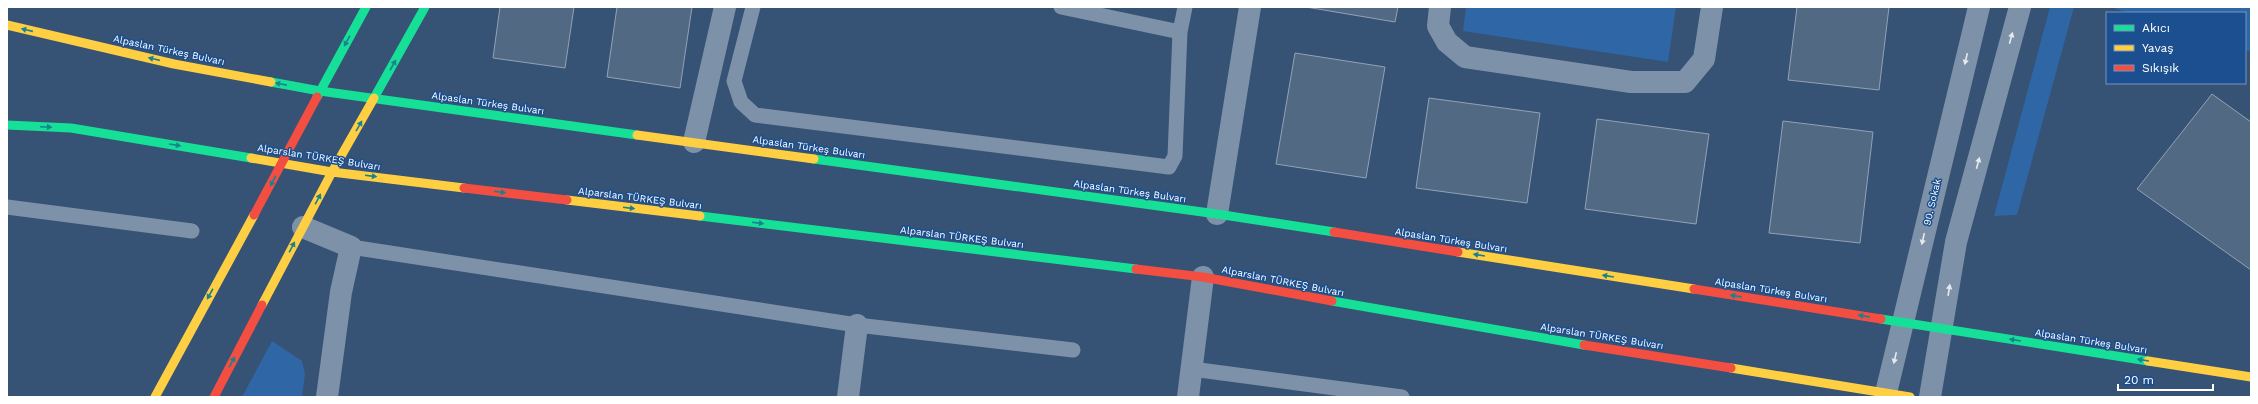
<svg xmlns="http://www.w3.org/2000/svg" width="2258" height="404" viewBox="0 0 2258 404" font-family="'Work Sans',sans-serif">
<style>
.green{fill:#2f66a5}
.building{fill:#526984;stroke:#92a2b6}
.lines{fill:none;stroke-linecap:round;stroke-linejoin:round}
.lane{stroke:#7d92a8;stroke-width:15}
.street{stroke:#7d92a8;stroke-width:22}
.fast{stroke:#16e098;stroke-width:9}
.slow{stroke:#ffcf43;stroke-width:9}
.jam{stroke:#f24e42;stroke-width:9}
.oneway{fill:#198292}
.oneway2{fill:#e5e9ee}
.labels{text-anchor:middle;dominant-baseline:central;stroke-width:3;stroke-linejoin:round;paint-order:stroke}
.street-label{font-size:10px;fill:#fff;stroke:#1b4f8f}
</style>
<rect width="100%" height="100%" fill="#365274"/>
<path class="green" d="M1466,7h210l-8,55 -205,-31z
M2050,7h24l-57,208 -23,1z
M2110,7h141v45l-6,-2v-37h-116z
M272,341l30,20 3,13 -3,23h-60z"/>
<path class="building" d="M500,7h74l-9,61 -72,-10z
M617,7h75l-12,81 -73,-11z
M1306,7h92l-3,15z
M1797,7h92l-10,83 -91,-10z
M1295,53l90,14 -19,111 -90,-14z
M2212,94l39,28v148l-114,-81z
M1429,98l111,15 -13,90 -111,-15z
M1597,119l112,15 -13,90 -111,-15z
M1783,121l90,11 -13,111 -91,-10z"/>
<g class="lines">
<path class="lane" d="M753,7l-19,74 7,21 14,13 414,52 6,-11 5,-124 5,-25
M1061,7l119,25
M7,207l185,24
M351,247l506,78 216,25
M1192,369l210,28"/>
<path class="street" d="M1440,7l-2,19 9,16 18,15 166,25h54l19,-23 8,-52
M694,142l31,-135
M1217,214l33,-207
M303,227l48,20 -10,45 -14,105
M848,397l9,-72
M1188,397l15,-120
M1885,397l94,-390
M1930,397l26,-155 64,-235"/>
<path class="fast" d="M271,82l49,9 317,44
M317,97l49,-90
M374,98l51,-91
M7,125l64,3 180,30
M814,159l403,55 117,18
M700,216l436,53
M1332,301l252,44
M1881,319l267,42"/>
<path class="slow" d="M7,25l167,39 97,18
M637,135l177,24
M251,158l81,14 132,16
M567,200l133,16
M1458,252l236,37
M262,305l70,-133 42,-74
M2148,361l103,16
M1731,368l179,29
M155,397l99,-182"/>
<path class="jam" d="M464,188l103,12
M254,215l63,-118
M1334,232l124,20
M1136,269l67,8 129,24
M1694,289l187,30
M1584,345l147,23
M214,397l48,-92"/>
</g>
<defs><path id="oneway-solid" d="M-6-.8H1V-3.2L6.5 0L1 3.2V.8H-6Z"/></defs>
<g class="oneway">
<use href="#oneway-solid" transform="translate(27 30) rotate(-167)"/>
<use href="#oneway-solid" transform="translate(347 41) rotate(119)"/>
<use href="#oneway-solid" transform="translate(154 59) rotate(-167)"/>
<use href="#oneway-solid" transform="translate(393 65) rotate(-61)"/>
<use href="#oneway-solid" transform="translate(281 84) rotate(-169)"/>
<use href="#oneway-solid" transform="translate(359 126) rotate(-60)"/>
<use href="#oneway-solid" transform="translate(46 127) rotate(3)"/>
<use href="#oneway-solid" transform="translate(175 145) rotate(9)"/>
<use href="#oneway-solid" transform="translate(371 176) rotate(7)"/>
<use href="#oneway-solid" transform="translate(273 181) rotate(119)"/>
<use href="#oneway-solid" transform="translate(500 192) rotate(7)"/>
<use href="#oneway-solid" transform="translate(318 199) rotate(-62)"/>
<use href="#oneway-solid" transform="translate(629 208) rotate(7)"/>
<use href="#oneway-solid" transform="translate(758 223) rotate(7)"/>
<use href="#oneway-solid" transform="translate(292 247) rotate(-62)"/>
<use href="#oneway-solid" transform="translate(1479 255) rotate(-171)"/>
<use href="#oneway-solid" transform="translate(1608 276) rotate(-171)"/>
<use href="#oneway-solid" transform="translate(210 294) rotate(119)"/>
<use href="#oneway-solid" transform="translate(1736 296) rotate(-171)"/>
<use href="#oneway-solid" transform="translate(1864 316) rotate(-171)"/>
<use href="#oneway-solid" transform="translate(2015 340) rotate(-171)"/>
<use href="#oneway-solid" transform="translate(2143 360) rotate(-171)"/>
<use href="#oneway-solid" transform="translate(232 362) rotate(-62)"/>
</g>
<g class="oneway2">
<use href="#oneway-solid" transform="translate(2011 38) rotate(-75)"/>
<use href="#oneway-solid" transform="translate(1966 59) rotate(103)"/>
<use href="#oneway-solid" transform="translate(1978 163) rotate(-75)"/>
<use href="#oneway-solid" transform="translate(1923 239) rotate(103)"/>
<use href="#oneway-solid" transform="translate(1949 290) rotate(-81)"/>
<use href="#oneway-solid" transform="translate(1895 358) rotate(103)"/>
</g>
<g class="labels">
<g class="street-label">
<text transform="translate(169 50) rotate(12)">Alpaslan Türkeş Bulvarı</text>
<text transform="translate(488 103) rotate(8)">Alpaslan Türkeş Bulvarı</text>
<text transform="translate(809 147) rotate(8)">Alpaslan Türkeş Bulvarı</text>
<text transform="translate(319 157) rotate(9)">Alparslan TÜRKEŞ Bulvarı</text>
<text transform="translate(1130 191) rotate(8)">Alpaslan Türkeş Bulvarı</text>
<text transform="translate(640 198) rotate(7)">Alparslan TÜRKEŞ Bulvarı</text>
<text transform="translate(1932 202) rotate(-77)">90. Sokak</text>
<text transform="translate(962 237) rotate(7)">Alparslan TÜRKEŞ Bulvarı</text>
<text transform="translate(1451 240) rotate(9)">Alpaslan Türkeş Bulvarı</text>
<text transform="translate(1283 281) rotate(11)">Alparslan TÜRKEŞ Bulvarı</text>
<text transform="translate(1771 290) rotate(9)">Alpaslan Türkeş Bulvarı</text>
<text transform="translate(1602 336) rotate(9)">Alparslan TÜRKEŞ Bulvarı</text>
<text transform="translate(2091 341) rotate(9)">Alpaslan Türkeş Bulvarı</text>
</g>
</g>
<rect width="2258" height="404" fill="none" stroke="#ffffff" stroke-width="16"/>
<rect x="2106" y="12" width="140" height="72" fill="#1b4f8f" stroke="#7695bc"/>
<rect x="2114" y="25" width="20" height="6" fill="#16e098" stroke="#7695bc"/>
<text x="2142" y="32" font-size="12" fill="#ffffff">Akıcı</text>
<rect x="2114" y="45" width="20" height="6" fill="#ffcf43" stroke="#7695bc"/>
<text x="2142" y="52" font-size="12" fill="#ffffff">Yavaş</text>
<rect x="2114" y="65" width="20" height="6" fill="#f24e42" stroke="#7695bc"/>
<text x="2142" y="72" font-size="12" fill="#ffffff">Sıkışık</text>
<path d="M2118 384v6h95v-6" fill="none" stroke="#ffffff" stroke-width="2"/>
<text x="2124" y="384" font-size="12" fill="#ffffff" stroke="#1b4f8f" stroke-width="3" paint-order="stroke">20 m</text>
</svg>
